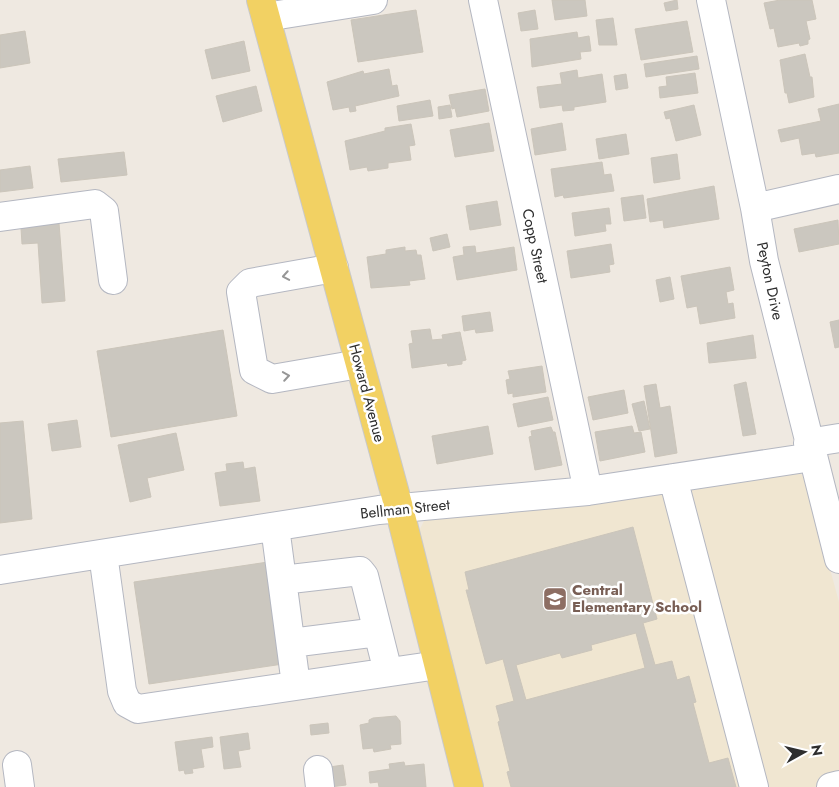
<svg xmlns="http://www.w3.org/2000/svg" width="839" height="787" viewBox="0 0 839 787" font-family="Jost,sans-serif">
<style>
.education{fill:#f0e6d1}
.building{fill:#cbc7bf;stroke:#cbc5ba;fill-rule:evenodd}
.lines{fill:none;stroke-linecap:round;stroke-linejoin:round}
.minor-casing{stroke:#b4b7c1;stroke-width:30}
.major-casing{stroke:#c9c9c9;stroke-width:30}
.minor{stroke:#fff;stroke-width:28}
.major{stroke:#f2d163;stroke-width:28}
.oneway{stroke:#969696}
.labels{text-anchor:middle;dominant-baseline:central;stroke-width:5;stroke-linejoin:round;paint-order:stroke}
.street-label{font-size:15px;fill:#2e2e2e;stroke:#fff}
.education-label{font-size:15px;font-weight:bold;fill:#785e54;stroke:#fff;text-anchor:start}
</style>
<rect width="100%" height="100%" fill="#efe9e1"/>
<path class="education" d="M793,469l8,5 5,7 33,121v185h-357l-65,-252 8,-16z"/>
<path class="building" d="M552,0h33l2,16 -32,4z
M677,0l1,9 -12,2 -2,-8z
M780,0h32l4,19 -10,2 4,18 -2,1v4l-8,2 -1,-3 -21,4 -4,-19 -4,1 -6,-26z
M416,10l7,42 -65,10 -7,-42z
M535,10l3,19 -17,2 -3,-18z
M613,18l4,27h-18l-3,-25z
M687,21l6,31 -52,8 -6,-31z
M25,31l5,32 -30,5v-33z
M577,32l1,6 11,-2 2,15 -11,1 1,7 -49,8 -2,-28z
M244,41l6,30 -38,8 -7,-29z
M805,54l5,23h2l2,20 -25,6 -2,-10h-2l-5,-33z
M697,56l2,13 -53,8 -2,-13z
M389,69l3,17 5,-1 2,11 -44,10 1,5 -6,1 -1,-5 -16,3 -6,-28 36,-11 1,3z
M577,70l1,8 24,-4 4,28 -32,5v3l-11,1 -1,-6 -22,3 -3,-21 25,-3 -2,-11z
M695,73l3,20 -38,5 -1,-11 8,-1 -1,-9z
M626,74l2,14 -12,2 -2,-14z
M256,86l6,25 -39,11 -7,-26z
M485,89l4,22 -32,6 -2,-9 -3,1 -3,-14z
M430,100l3,16 -34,5 -2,-15z
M839,104v49l-23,4 -1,-4 -13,2 -3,-17 -18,4 -3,-12 43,-9 -3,-12z
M450,105l2,12 -13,2 -1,-12z
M694,105l7,30 -25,6 -6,-23 -4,1 -2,-7z
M489,123l5,28 -39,6 -5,-27z
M562,123l4,27 -31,5 -4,-26z
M411,124l4,21 -6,1 2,14 -23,3v5l-20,3 -1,-4 -17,3 -5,-29 40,-10v-3z
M626,134l3,20 -30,5 -3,-20z
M124,152l3,23 -66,7 -3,-23z
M677,154l3,25 -26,4 -3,-25z
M602,162l2,13 7,-1 3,17 -50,7 -1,-3 -8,2 -4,-28z
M30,166l3,22 -33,4v-22z
M714,186l5,33 -55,9 -1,-8 -13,2 -3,-23z
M643,195l3,23 -22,3 -3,-23z
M497,201l4,24 -31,5 -4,-24z
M609,208l2,16h-6l1,7 -31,5 -3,-23z
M838,220l1,24 -40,8 -5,-23z
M59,223l6,78 -23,2 -4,-60 -16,1 -1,-16z
M447,234l3,13 -17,4 -3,-13z
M611,244l3,20 -5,1 1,7 -39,6 -4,-27z
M475,246l1,7 38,-6 3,23 -60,10 -4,-23 11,-2 -1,-8z
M405,247v4l11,-1 1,5h4l4,24 -16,2 1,4 -39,3 -4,-31 19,-3v-4z
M730,267l4,23 -8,2 2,12 5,-1 2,15 -35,6 -3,-18 -10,2 -6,-32z
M670,277l4,22 -14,3 -4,-22z
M490,312l3,19 -17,2 -1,-4 -11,2 -2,-15z
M839,320v27l-4,1 -5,-26z
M430,329l2,11 11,-1 -1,-4 18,-3 6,28 -4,1v3l-14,2 -1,-3 -35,5 -3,-24 4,-1 -2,-12z
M223,330l14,86 -126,21 -14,-86z
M753,335l3,23 -47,5 -2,-20z
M542,366l4,26 -33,5v-4l-5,1 -2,-14 4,-1 -2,-8z
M746,382l10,52 -13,2 -9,-51z
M656,384l4,24 10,-2 7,47 -22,4 -11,-71z
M624,390l4,23 -35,7 -5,-23z
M548,397l5,23 -35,7 -5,-23z
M644,401l6,28 -11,2 -7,-27z
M77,420l4,27 -29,4 -4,-27z
M23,421l9,98 -32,4v-100z
M488,426l5,28 -56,10 -5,-28z
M632,426l2,7 7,-1 4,20 -45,9 -5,-29z
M551,427l2,5h2l7,33 -27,5 -6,-33 3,-1 -1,-5z
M176,433l8,37 -37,8 4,19 -21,5 -12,-57z
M243,462l1,7 11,-2 5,34 -40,5 -5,-33 12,-2 -1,-7z
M633,527l24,92 -14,4 12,42 17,-4 5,19 12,-4 7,26 -3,1 16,60 19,-5 8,29h-225l-4,-15 3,-1 -12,-49 2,-1 -4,-15 18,-5 -11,-42 -17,5 -20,-74h3l-4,-18zM636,633l9,35 -119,32 -10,-35 44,-12 2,5 30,-8 -1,-5z
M268,562l15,102 -134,20 -15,-102z
M396,716l4,5 1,23 -11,1 1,4 -17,3 -1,-4 -10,1 -3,-24 9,-2v-3l4,-2z
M328,723l1,10 -18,2 -1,-10z
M248,733l2,16 -12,2 3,16 -17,2 -4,-32z
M212,737l1,10 -12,2 3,18 -12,2 1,4 -8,1 -1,-4 -5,1 -4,-29z
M404,762l1,4 19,-2 2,23h-47l-1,-5 -8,1 -1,-11 21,-3 -1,-5z
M343,765l3,20 -16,2 -7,-19z"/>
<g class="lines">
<defs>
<path id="minor" d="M483,0l105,491
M711,0l44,208 9,53 75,298
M266,17l107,-17
M755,208l84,-19
M0,217l95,-13 9,7 9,69
M334,268l-84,15 -9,9 13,78 18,9 87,-15
M808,443l31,-5
M673,478l81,309
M275,527l21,158
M103,554l19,137 5,12 11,6 300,-44
M0,570l379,-60 209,-19 224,-34
M282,580l78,-9 4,5 24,96
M291,643l87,-11
M17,765l3,22
M318,770l2,17
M831,787l8,-2"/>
<path id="major" d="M261,0l138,508 70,279"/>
</defs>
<use href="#minor" class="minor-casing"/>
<use href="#major" class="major-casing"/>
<use href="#minor" class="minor"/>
<use href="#major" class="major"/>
</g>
<defs><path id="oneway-chevron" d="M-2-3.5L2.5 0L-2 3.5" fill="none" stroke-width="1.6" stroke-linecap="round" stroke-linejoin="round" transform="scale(1.25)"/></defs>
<g class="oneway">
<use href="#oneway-chevron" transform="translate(286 276) rotate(170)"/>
<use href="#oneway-chevron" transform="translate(286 376) rotate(-9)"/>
</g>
<defs>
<symbol id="school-square" viewBox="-11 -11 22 22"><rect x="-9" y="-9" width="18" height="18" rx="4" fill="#8d6e63" stroke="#fff"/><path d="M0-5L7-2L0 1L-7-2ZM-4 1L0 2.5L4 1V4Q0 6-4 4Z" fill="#fff"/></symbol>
</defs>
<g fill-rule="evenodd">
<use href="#school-square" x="541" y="585" width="28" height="28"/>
</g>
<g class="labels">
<g class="street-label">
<text transform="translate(535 246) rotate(78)">Copp Street</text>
<text transform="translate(770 281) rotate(78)">Peyton Drive</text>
<text transform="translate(367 393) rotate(75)">Howard Avenue</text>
<text transform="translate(405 509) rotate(-6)">Bellman Street</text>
</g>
<g class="education-label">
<text x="572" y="590">Central<tspan x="572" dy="17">Elementary School</tspan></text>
</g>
</g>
<g transform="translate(804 752) rotate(82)" stroke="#ffffff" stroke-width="4" paint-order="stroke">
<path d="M0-4L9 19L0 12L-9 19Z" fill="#2e2e2e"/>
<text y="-8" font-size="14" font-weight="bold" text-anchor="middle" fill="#2e2e2e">N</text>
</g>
</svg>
